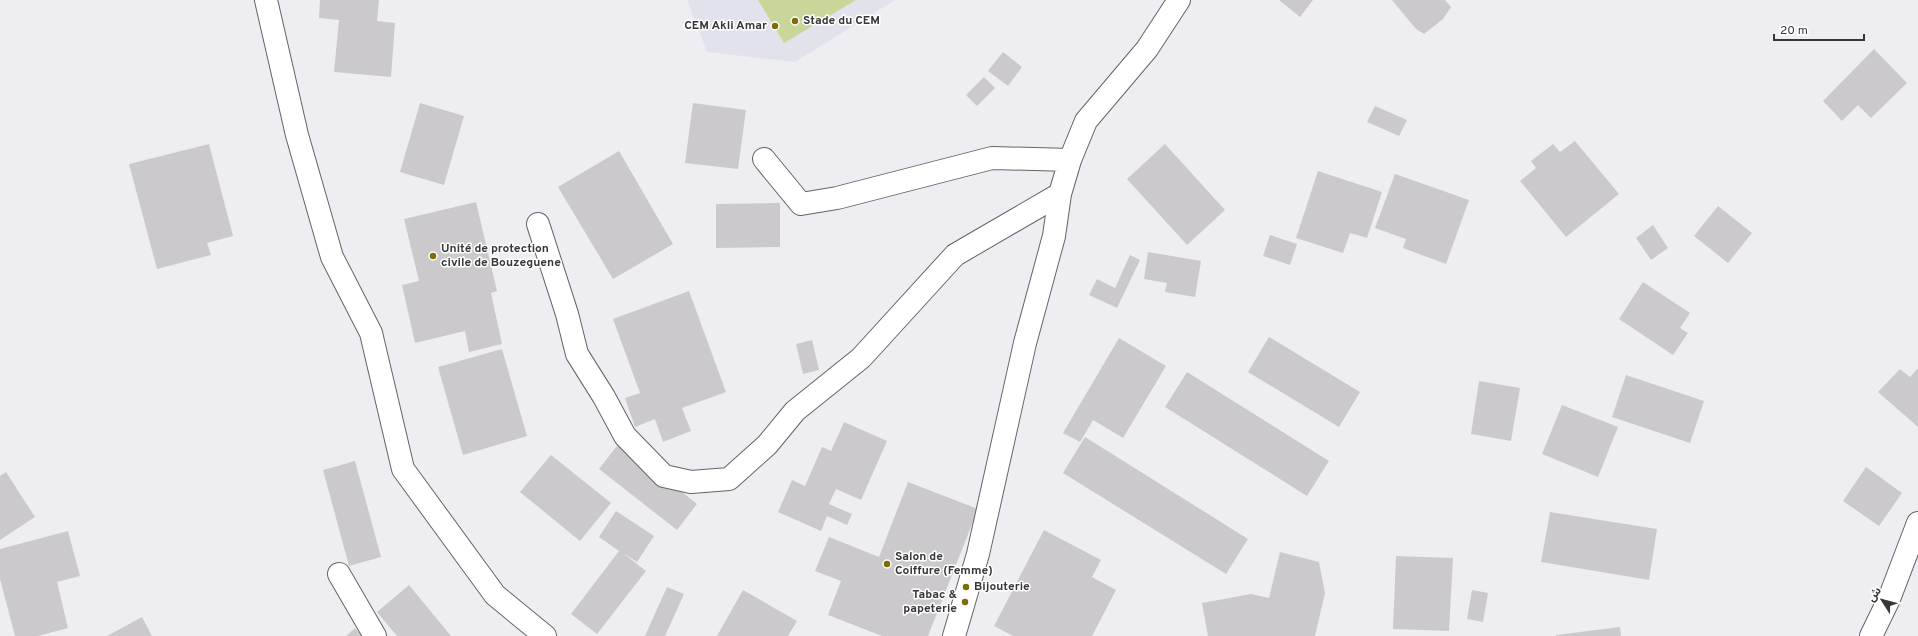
<svg xmlns="http://www.w3.org/2000/svg" width="1918" height="636" viewBox="0 0 1918 636" font-family="Overpass,'Noto Sans Arabic',sans-serif">
<style>
.built{fill:#e2e2ed}
.green{fill:#c9d69a}
.building{fill:#cbc9cc}
.lines{fill:none;stroke-linecap:round;stroke-linejoin:round}
.minor-casing{stroke:#646467;stroke-width:24}
.minor{stroke:#fff;stroke-width:22}
.poi-dot{fill:#7d6d09;stroke:#fff;stroke-width:1.5}
.labels{text-anchor:middle;dominant-baseline:central;stroke-width:3;stroke-linejoin:round;paint-order:stroke}
.poi-label{font-size:12px;font-weight:bold;fill:#373739;stroke:#fff;text-anchor:start}
</style>
<rect width="100%" height="100%" fill="#eeeef2"/>
<path class="built" d="M687,0h208l-100,62 -88,-10z"/>
<path class="green" d="M758,0h98l-72,43z"/>
<path class="building" d="M320,0h59l-2,21 18,2 -4,54 -57,-5 5,-52 -20,-2z
M1279,0h34l-13,17z
M1392,0h53l6,7 -8,12 -19,15 -8,-5z
M1874,49l33,34 -36,35 -13,-13 -16,16 -19,-20z
M1003,52l19,15 -14,19 -20,-15z
M984,77l11,11 -18,18 -11,-11z
M420,103l44,13 -20,69 -44,-13z
M693,103l53,7 -8,59 -53,-6z
M1375,106l32,14 -8,16 -32,-14z
M1575,141l44,53 -53,43 -46,-56 16,-13 -5,-7 22,-17 7,8z
M209,144l24,92 -26,7 4,12 -54,14 -28,-105z
M1165,144l60,66 -38,35 -60,-66z
M619,151l54,93 -60,35 -55,-92z
M1318,171l64,21 -15,46 -17,-5 -7,20 -47,-15z
M1395,174l74,26 -23,64 -43,-16 3,-9 -31,-11z
M476,202l21,89 -6,2 11,51 -33,8 -4,-21 -50,12 -13,-58 17,-4 -15,-62z
M780,203v44l-64,1v-44z
M1718,206l34,27 -24,30 -34,-27z
M1653,225l15,23 -17,12 -15,-22z
M1270,235l27,9 -7,21 -27,-9z
M1148,252l53,9 -6,36 -30,-5 2,-9 -23,-4z
M1130,255l10,5 -23,48 -28,-13 8,-16 18,9z
M1643,282l47,31 -10,15 8,5 -15,22 -54,-36z
M689,291l37,101 -44,16 9,23 -28,11 -8,-23 -20,8 -10,-29 15,-5 -27,-74z
M1269,337l91,55 -21,35 -91,-55z
M1119,338l47,28 -43,72 -30,-18 -13,22 -17,-9z
M812,340l7,30 -16,4 -7,-30z
M502,349l25,87 -64,19 -25,-88z
M1918,368v59l-40,-35 22,-23 10,8z
M1187,372l142,89 -22,35 -142,-89z
M1626,375l78,26 -14,42 -78,-26z
M1479,381l41,7 -9,53 -40,-7z
M1562,405l56,22 -20,50 -56,-23z
M844,422l43,19 -26,59 -25,-11 -7,15 23,10 -5,11 -20,-9 -6,15 -43,-19 14,-32 13,6 17,-39 9,4z
M1085,437l163,102 -22,35 -163,-101z
M620,442l77,62 -20,26 -78,-61z
M551,455l60,48 -31,38 -60,-49z
M355,461l26,96 -32,9 -26,-96z
M1866,467l36,26 -23,33 -36,-25z
M6,472l29,45 -35,23v-64z
M908,482l70,27 -50,127h-46l-54,-21 13,-34 -26,-10 14,-34 50,20z
M616,511l38,25 -17,26 -14,-9 23,18 -49,63 -26,-20 48,-63 -20,-14z
M1550,512l107,17 -8,51 -108,-18z
M1044,530l57,30 -9,17 24,13 -24,46h-79l-19,-10z
M68,531l12,45 -23,6 11,46 -30,8h-23l-15,-57v-30z
M1280,552l39,10 6,31 -10,43h-107l-6,-33 49,-9 18,4z
M1396,556l57,2 -4,73 -56,-2z
M409,585l42,51h-54l-20,-24z
M667,587l17,7 -19,42h-20z
M743,590l54,31 -9,15h-71z
M1472,590l16,3 -5,29 -16,-3z
M142,617l10,19h-45z
M1620,627l1,9h-65v-1z
M355,628l7,8h-16z"/>
<g class="lines">
<defs>
<path id="minor" d="M266,0l31,135 35,122 39,76 32,136 92,126 50,41
M764,159l37,45 36,-6 155,-40 78,2
M538,224l29,90 10,40 27,43 21,39 39,40 27,6 38,-3 38,-34 28,-34 66,-53 94,-103 105,-61
M339,574l36,62
M954,636l24,-82 47,-211 29,-107 6,-42 10,-34 16,-39 61,-72 32,-49
M1871,636l18,-37 29,-76"/>
</defs>
<use href="#minor" class="minor-casing"/>
<use href="#minor" class="minor"/>
</g>
<g class="poi-dot">
<circle cx="795" cy="21" r="4"/>
<circle cx="775" cy="26" r="4"/>
<circle cx="433" cy="256" r="4"/>
<circle cx="887" cy="564" r="4"/>
<circle cx="966" cy="587" r="4"/>
<circle cx="965" cy="602" r="4"/>
</g>
<g class="labels">
<g class="poi-label">
<text x="803" y="21">Stade du CEM</text>
<text x="767" y="26" text-anchor="end">CEM Akli Amar</text>
<text x="441" y="249">Unité de protection<tspan x="441" dy="14">civile de Bouzeguene</tspan></text>
<text x="895" y="557">Salon de<tspan x="895" dy="14">Coiffure (Femme)</tspan></text>
<text x="974" y="587">Bijouterie</text>
<text x="957" y="595" text-anchor="end">Tabac &amp;<tspan x="957" dy="14">papeterie</tspan></text>
</g>
</g>
<g transform="translate(1882 600) rotate(306)" stroke="#ffffff" stroke-width="3" paint-order="stroke">
<path d="M0-3L7 15L0 10L-7 15Z" fill="#373739"/>
<text y="-6" font-size="11" font-weight="bold" text-anchor="middle" fill="#373739">ش</text>
</g>
<path d="M1774 34v6h90v-6" fill="none" stroke="#373739" stroke-width="2"/>
<text x="1780" y="34" font-size="12" fill="#373739" stroke="#ffffff" stroke-width="3" paint-order="stroke">20 m</text>
</svg>
